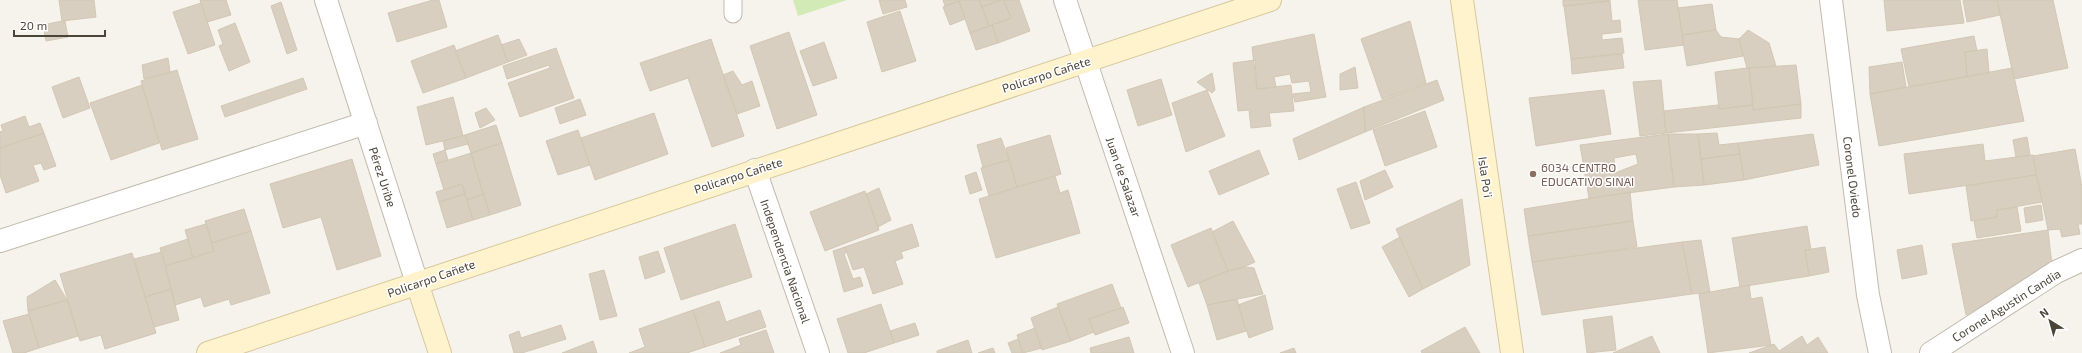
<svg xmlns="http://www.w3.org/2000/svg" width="2082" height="353" viewBox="0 0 2082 353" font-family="'Exo 2',sans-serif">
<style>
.pitch{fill:#d2eab5}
.building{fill:#d8cfc1;stroke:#d3c7b4;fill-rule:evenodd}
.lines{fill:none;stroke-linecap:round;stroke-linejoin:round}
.lane-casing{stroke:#c2bbae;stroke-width:19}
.street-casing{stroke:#c2bbae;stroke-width:24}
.secondary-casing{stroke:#d6c79b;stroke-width:24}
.lane{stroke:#fff;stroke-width:17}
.street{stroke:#fff;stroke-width:22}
.secondary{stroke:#fff3cd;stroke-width:22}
.education-dot{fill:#8d6e63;stroke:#fff;stroke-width:1.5}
.labels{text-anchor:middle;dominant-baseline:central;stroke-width:3;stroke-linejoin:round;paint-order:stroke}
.street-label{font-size:12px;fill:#4b4439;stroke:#fff}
.education-label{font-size:12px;fill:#785e54;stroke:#fff;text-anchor:start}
</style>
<rect width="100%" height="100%" fill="#f6f3ec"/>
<path class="pitch" d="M793,0h54l-49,16z"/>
<path class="building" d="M59,0h35l2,17 -34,4z
M200,0h26l5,15 -24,7z
M433,0h6l8,27 -50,15 -9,-29z
M879,0h26l2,7 -24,7z
M943,0h19l-17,6z
M962,0h17l10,26 -19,7 -11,-32z
M979,0h22l-19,7z
M1001,0h3l7,18 -22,8 -7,-19z
M1004,0h15l11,31 -32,12 -6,-18 19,-7z
M1563,0h47v1l-47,5z
M1638,0h39l7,45 -39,5z
M1884,0h76l4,23 -77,8z
M1963,0h34l3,15 -33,7z
M1997,0h56l15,68 -54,11z
M959,1l6,18 -15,6 -7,-18z
M1610,1l2,20 8,-1 1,12 -19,2v6l20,-2 2,15 -53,6 -7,-53z
M281,2l16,48 -10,4 -16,-48z
M201,3l14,42 -27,9 -15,-42z
M1712,4l4,26 -34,5 -4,-27z
M900,11l16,50 -34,11 -15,-50z
M62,21h3l3,16 -22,4 -3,-16z
M1410,21l16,62 -44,16 -21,-60z
M235,23l15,39 -21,9 -10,-25 4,-2 -5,-14z
M992,25l6,18 -22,7 -6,-17z
M1716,30l5,7 18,2 4,17 -56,10 -5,-31z
M1748,30l21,13 7,23 -29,2 -8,-29z
M789,32l28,83 -40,14 -27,-83z
M1314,34l12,63 -31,5 -2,-8 18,-2 -2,-11 -17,2 -2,-9 -16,3 2,10 -19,2 -5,-42z
M498,35l10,27 -42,16 -11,-27z
M1974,36l3,15 -12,1 2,25 -58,10 -8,-38z
M519,39l8,16 -19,7 -7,-17z
M711,39l33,97 -32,11 -24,-69 -38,13 -10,-28z
M824,42l13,36 -24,8 -13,-35z
M454,45l12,33 -43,15 -12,-32z
M556,48l18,50 -54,19 -12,-34 42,-15 -1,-3 -42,14 -4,-13z
M1987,49l2,24 -22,4 -2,-25z
M1622,54l2,14 -52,6 -1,-15z
M168,58l2,14 -26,7 -2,-14z
M1255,60l2,29 34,-4 3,26 -25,2 2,13 -20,2 -2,-18 -11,1 -5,-48z
M1902,62l4,25 -36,7 -1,-27z
M1796,65l5,39 -48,6 -4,-42z
M1355,67l3,21 -18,2v-16z
M1747,68h2l4,37 -34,4 -4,-37z
M2012,68l12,53 -145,25 -9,-52z
M177,70l21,69 -36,11 -21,-69z
M733,71l9,14 10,-4 8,25 -23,8 -14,-39z
M1212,73l3,17 -3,3 -15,-11z
M79,77l11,31 -27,10 -11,-31z
M303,78l4,11 -82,28 -4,-11z
M1161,79l11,36 -34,11 -11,-36z
M1437,80l7,20 -79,32 -1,-25z
M1661,80l5,53 -26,3 -7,-54z
M142,85l17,58 -48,17 -21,-57z
M1207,90l18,46 -39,16 -14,-49z
M1604,90l7,44 -75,12 -7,-48z
M453,97l10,39 -37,9 -9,-38z
M580,99l6,16 -26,9 -5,-16z
M1801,104v14l-135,15 -2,-22 54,-6 1,4 34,-4v5z
M1364,107l1,25 -66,28 -6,-21z
M486,108l9,12 -15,8 -5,-15z
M1425,111l12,36 -52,19 -12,-36z
M654,113l14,41 -73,26 -14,-42z
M25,116l4,11 11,-4 4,10 -44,15v-16l3,-1 -2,-6z
M496,125l6,18 -31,10 -6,-18z
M578,130l12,35 -32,10 -12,-34z
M44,133l12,33 -12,4 -3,-7 -8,2 6,16 -33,12 -6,-18v-27z
M1717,133l2,12 19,-2 2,11 -39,5 -3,-25z
M1668,134l6,53 -85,11 -9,-53zM1636,154l2,10 -23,9 -1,-15z
M1668,134h30l6,51 -30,2z
M1813,134l6,31 -75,15 -6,-37z
M465,135l3,9 -23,6 -2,-9z
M1050,135l11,39 -44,13 -11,-39z
M2027,137l3,18 -14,2 -3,-17z
M1001,138l8,22 -26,7 -6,-22z
M502,143l19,62 -31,10 -19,-62z
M1983,144l2,17 48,-6 3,20 -127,19 -5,-40z
M2075,149l7,38v37h-4l2,10 -18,3 -2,-8 -12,1 -15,-74z
M445,150l3,10 -12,4 -3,-10z
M1259,150l10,24 -50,21 -10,-24z
M471,153l12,41 -16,6 -5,-16 -18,6 -8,-26z
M1740,154l4,26 -40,5 -3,-26z
M352,159l29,97 -44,14 -16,-53 -38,11 -13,-44z
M1009,160l8,27 -28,9 -8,-28z
M1385,170l8,17 -28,13 -5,-19z
M976,172l6,18 -12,4 -5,-18z
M2036,175l6,27 -45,8v7l-26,4 -5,-35z
M1055,176l5,17 8,-3 12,43 -84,25 -17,-59z
M1356,182l14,41 -19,6 -14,-40z
M462,184l3,10 -26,8 -3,-10z
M879,188l12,32 -13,7 -12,-33z
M865,191l14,39 -54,21 -15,-39z
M1630,192l3,29 -105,15 -4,-27z
M465,194l8,26 -26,8 -8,-26z
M483,194l7,21 -17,5 -6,-20z
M1462,199l8,66 -47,24 -27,-60z
M2041,205l2,15 -17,3 -2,-15z
M2017,207l4,24 -44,7 -3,-17 23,-4v-7z
M244,209l7,22 -39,12 -7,-22z
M1233,221l22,41 -11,5 -16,4 -16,-39z
M1633,221l4,26 -105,15 -4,-26z
M206,224l8,27 -21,7 -8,-28z
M735,224l17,53 -71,23 -17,-52z
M912,224l7,22 -18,6 2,6 -8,3 8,23 -30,10 -9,-27 -11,3 -8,-23z
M1807,226l4,24h-6l4,26 -69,11 -8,-49z
M1211,228l17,43 -40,16 -17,-42z
M2048,230l4,35 -86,50 -14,-71z
M251,231l19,62 -39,12 -2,-6 -25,8 -3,-10 -26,8 -10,-39 49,-15 -2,-8z
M1400,237l23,52 -14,8 -27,-50z
M188,239l5,19 -28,8 -5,-18z
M1701,240l9,52 -18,2 -10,-52z
M1682,242l10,52 -150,21 -10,-53z
M1922,245l5,29 -25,5 -5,-29z
M845,247l2,5 -3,2 9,25 7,-2 3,9 -19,6 -11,-41z
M1825,247l4,25 -20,4 -4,-26z
M658,251l7,21 -20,7 -6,-22z
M162,252l9,37 -26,8 -11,-38z
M132,253l24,80 -51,16 -4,-14 -21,6 -20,-67z
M1244,267l10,1 9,26 -56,11 -8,-22 29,-12z
M604,270l13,46 -17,4 -11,-46z
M55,280l12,20 -39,11 -1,-14z
M1112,284l9,24 -32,11 5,13 -23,9 -14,-37z
M1749,285l2,14 11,-2 9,48 -63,8 -9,-59z
M171,289l8,31 -25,7 -9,-30z
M1265,295l8,34 -24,9 -11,-33z
M1237,299l9,32 -29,9 -10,-35z
M67,300l11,36 -39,12 -11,-37z
M719,301l7,21 34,-12 6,17 -61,20 -12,-37z
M881,304l13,39 -30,10h-16l-11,-34z
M1058,307l13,34 -29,9 -11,-32z
M1123,307l6,16 -34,12 -6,-16z
M693,310l12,37 -18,6h-58l16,-6 -6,-18z
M29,314l10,34 -15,5h-11l-10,-32z
M1612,316l4,34 -29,3 -4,-33z
M915,323l4,12 -25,8 -4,-12z
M561,325l5,14 -44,14h-8l-5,-18 10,-4 2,7z
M1465,327l15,26h-58l-1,-2z
M1035,328l7,20 -19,5 -6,-18z
M766,330l8,23h-54l21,-8 -2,-6z
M1652,336l8,17h-47z
M1802,336l5,9 11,-8 10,16h-79l25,-9 5,7z
M1129,337l5,16h-43l-1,-5z
M1018,339l5,14h-11l-4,-10z
M968,340l4,13h-35v-2z
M593,341l4,12h-35z
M993,348l2,5h-17z
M1294,348l2,5h-16z"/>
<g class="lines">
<defs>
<path id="lane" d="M733,0v14"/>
<path id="street" d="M326,0l91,283
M1065,0l118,353
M1831,0l37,295 12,58
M755,170l63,183
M0,241l366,-118
M1931,353l125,-81 26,-12"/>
<path id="secondary" d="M1462,0l50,353
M417,283l23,70
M208,353l1062,-353"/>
</defs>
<use href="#lane" class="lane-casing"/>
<use href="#street" class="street-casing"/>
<use href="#secondary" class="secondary-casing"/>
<use href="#lane" class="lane"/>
<use href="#street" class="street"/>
<use href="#secondary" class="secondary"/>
</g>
<circle class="education-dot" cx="1533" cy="174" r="4"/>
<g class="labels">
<g class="street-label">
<text transform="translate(1046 74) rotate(-18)">Policarpo Cañete</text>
<text transform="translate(738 175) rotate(-18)">Policarpo Cañete</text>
<text transform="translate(383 177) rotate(72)">Pérez Uribe</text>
<text transform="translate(1124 177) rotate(71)">Juan de Salazar</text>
<text transform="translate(1486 177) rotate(82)">Isla Po'i</text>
<text transform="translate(1853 177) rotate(83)">Coronel Oviedo</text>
<text transform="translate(786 261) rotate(71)">Independencia Nacional</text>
<text transform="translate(431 278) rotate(-19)">Policarpo Cañete</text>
<text transform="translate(2006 305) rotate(-32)">Coronel Agustin Candia</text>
</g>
<g class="education-label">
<text x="1541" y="167">6034 CENTRO<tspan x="1541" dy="14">EDUCATIVO SINAI</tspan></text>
</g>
</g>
<g transform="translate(2050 321) rotate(323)" stroke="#ffffff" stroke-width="3" paint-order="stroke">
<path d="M0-3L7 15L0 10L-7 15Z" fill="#4b4439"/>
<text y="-6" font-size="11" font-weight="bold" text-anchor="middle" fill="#4b4439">N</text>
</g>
<path d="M14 30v6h91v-6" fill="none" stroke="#4b4439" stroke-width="2"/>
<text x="20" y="30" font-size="12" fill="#4b4439" stroke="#ffffff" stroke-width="3" paint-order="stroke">20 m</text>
</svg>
